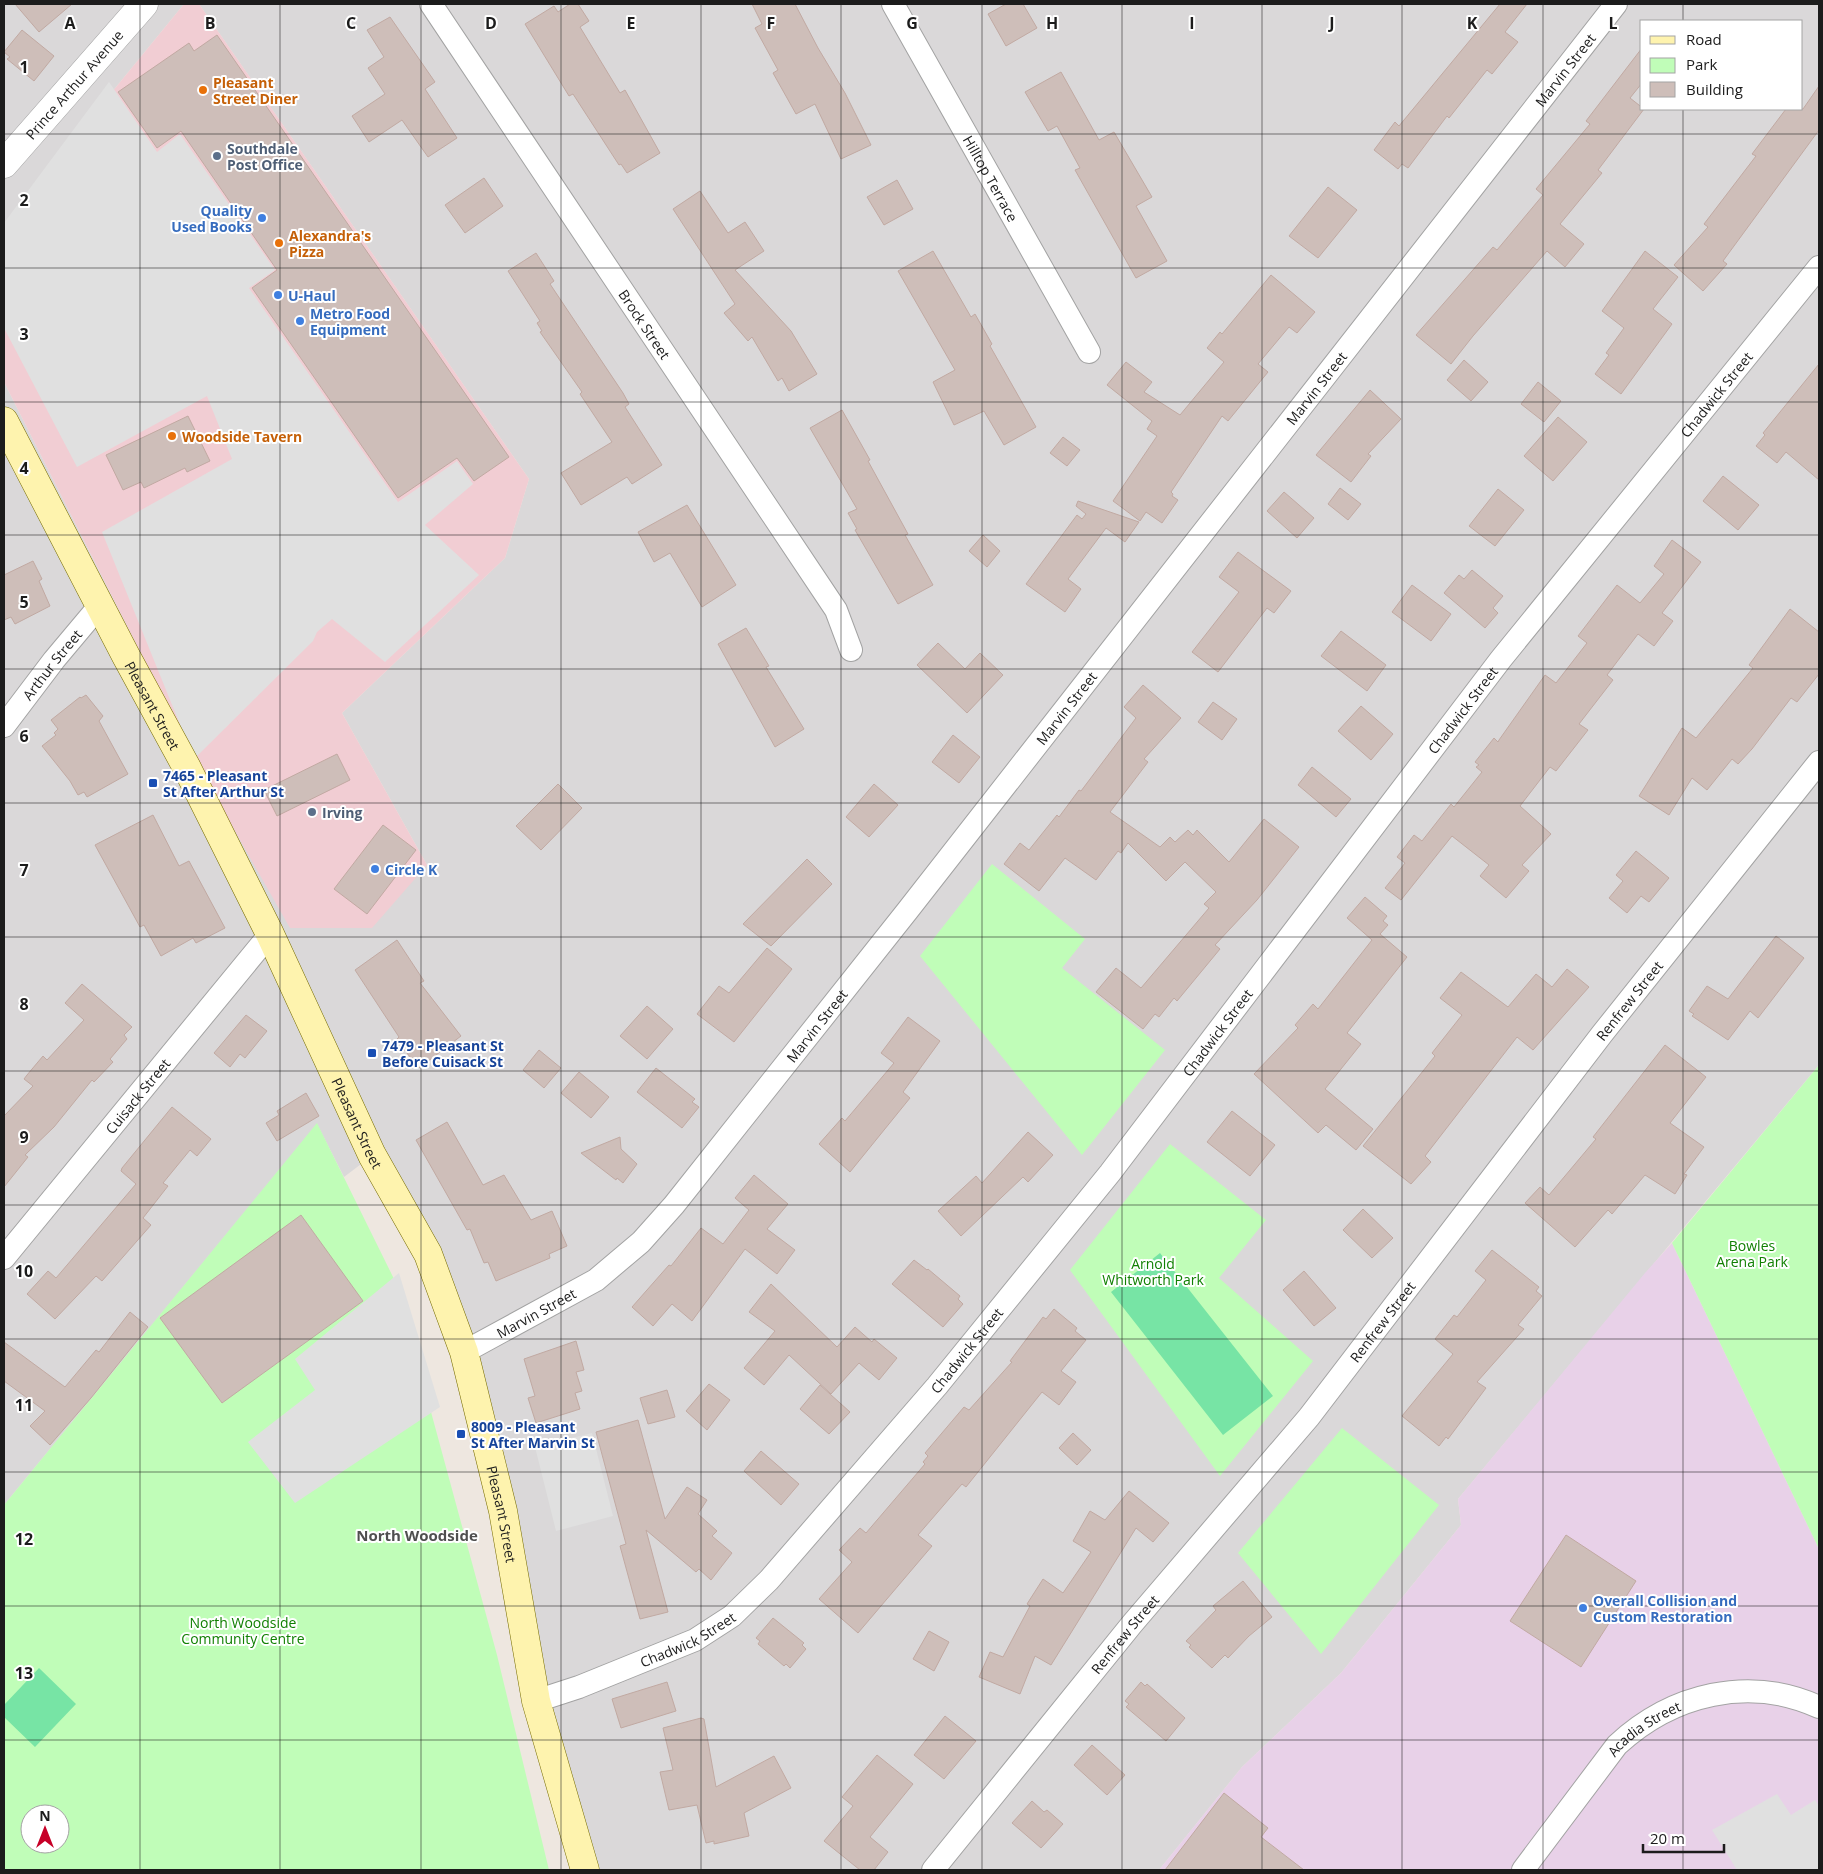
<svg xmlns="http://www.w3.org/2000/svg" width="1823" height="1874" viewBox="0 0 1823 1874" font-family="'Open Sans',sans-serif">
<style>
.residential{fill:#dad8d9;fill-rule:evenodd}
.commercial{fill:#f1cdd3}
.industrial{fill:#e8d1e8}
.park{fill:#c0fdb8;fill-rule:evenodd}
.pitch{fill:#77e4a5}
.parking{fill:#e0e0e0}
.building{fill:#cebeb9;stroke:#c1a9a2}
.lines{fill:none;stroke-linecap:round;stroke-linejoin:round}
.minor-casing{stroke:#a3a3a3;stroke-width:24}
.tertiary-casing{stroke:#a3a3a3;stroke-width:29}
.secondary-casing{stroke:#756b00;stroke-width:29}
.minor{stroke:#fff;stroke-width:22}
.tertiary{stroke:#fff;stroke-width:28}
.secondary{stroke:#fef3ae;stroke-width:28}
.grid{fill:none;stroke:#1c1c1c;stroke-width:1;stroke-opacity:0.55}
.food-dot{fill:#e8710a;stroke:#fff;stroke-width:2}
.service-dot{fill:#5c6f8a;stroke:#fff;stroke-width:2}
.shop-dot{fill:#3f7fe0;stroke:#fff;stroke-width:2}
.transit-dot{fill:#1a4fb4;stroke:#fff;stroke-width:2}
.labels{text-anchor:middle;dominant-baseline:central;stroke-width:4;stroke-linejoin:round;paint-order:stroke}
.street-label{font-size:14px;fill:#1c1c1c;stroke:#fff}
.food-label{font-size:14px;font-weight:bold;fill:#c56008;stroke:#fff;text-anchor:start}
.service-label{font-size:14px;font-weight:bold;fill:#4e5e75;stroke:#fff;text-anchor:start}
.shop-label{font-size:14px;font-weight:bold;fill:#366cbe;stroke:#fff;text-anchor:start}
.transit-label{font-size:14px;font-weight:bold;fill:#164399;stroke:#fff;text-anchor:start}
.park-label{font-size:14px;fill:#118003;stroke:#fff}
.neighbourhood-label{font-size:15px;font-weight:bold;fill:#4f4f4f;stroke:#fff}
.grid-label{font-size:16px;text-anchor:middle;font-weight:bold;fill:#1c1c1c;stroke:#fff;stroke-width:4;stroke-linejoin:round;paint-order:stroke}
</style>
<rect width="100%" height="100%" fill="#eee7e0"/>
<path class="residential" d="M4,4h180l-180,220z
M199,4h1620v1061l-361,434 3,26 -120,148 -99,94 -83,103h-561l-62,-169 -72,-349 -91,-197 -29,22 -27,-53 -313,381v-1123l190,377 233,106 -85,-152 163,-155 24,-79zM1642,21h160v88h-160z"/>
<path class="commercial" d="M184,4h15l330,475 -24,79 -163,155 85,152 -55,63h-82l-96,-169 -190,-377v-158z"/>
<path class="industrial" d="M1672,1243l147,306v321h-660l83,-103 99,-94 120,-148 -3,-26 187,-226z"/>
<path class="park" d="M992,864l93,75 -23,29 103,82 -83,105 -162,-199z
M1819,1065v484l-147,-306z
M317,1123l79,160 101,372 52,215h-545v-365zM30,1814h30v30h-30z
M1170,1144l96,76 -47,58 94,83 -93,115 -150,-206z
M1342,1428l97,77 -118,149 -83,-101z"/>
<path class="pitch" d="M1160,1253l113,143 -50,39 -112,-143z
M39,1668l37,36 -41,43 -31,-30v-12z"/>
<path class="parking" d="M109,82l48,70 23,-18 95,136 -26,18 149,214 59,-41 16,23 -48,41 54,50 -94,87 -53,-43 -15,13 -4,9 -119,118 -92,-227 130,-73 -25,-63 -130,71 -73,-139v-105z
M399,1273l41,134 -145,96 -47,-61 67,-52 -20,-31z
M592,1433l21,83 -57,15 -21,-84z
M1777,1794l14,21 24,-15 4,6v64h-82l-25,-40z"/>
<path class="building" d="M15,4h57l-33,28z
M570,4h8l11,17 -9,6 40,66 5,-3 35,63 -33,20 -6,-9 -2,1 -46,-71 -4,2 -44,-72 29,-18 4,6z
M752,4h43l23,44 27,45 26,52 -30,14 -26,-55 -19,10 -23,-41 5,-3 -23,-42 7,-4z
M1006,4h17l14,24 -31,18 -18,-32z
M1500,4h27l-22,28 13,10 -26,32 -5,-4 -38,48 -2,-2 -39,52 -6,-4 -4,5 -24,-19 21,-28 4,4z
M390,17l45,65 -10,7 32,49 -29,19 -26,-37 -33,22 -17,-26 33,-22 -17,-26 16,-11 -17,-27z
M22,30l32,26 -20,25 -27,-22 3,-2 -6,-5z
M217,35l292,422 -35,24 -17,-23 -59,40 -146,-210 25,-18 -96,-139 -24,17 -39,-56 71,-49 5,8z
M1642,48v35l-12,15 14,11 -46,61 4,3 -42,51 24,20 -19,23 -18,-16 -74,85 -22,28 -35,-29 77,-88 4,3 46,-55 -7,-6 54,-65 -4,-3z
M1061,72l38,68 15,-8 38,65 -16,9 31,55 -31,17 -61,-108 5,-2 -23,-42 -9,5 -23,-39z
M1819,86v44l-96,131 4,3 -24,27 -29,-26 34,-38 -4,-3 52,-68 -4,-2 34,-45h17z
M484,178l19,28 -38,27 -20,-28z
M897,180l16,29 -29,16 -17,-28z
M1328,187l29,23 -39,48 -29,-22z
M700,191l28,42 17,-11 19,29 -29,19 56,61 26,43 -28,17 -7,-13 -4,3 -26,-44 -4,4 -24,-28 11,-9 -62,-95z
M933,251l38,66 4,-3 17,30 -2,2 46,81 -32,18 -20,-34 -30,14 -21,-43 22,-12 -57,-99z
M1645,251l33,26 -25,32 19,15 -51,70 -26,-20 14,-19 -3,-2 18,-25 -22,-17z
M536,253l18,28 -4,3 73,109 6,11 -4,3 37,58 -30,19 -5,-7 -46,28 -20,-32 51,-31 -32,-48 2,-2 -42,-60 2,-1 -5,-8 3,-2 -32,-50z
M1271,275l44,37 -18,21 -8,-6 -31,37 10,8 -40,49 -6,-5 -51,76 2,2 -1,2 6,4 -16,23 -16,-11 -6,9 -27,-20 44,-65 -10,-7 5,-8 -45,-36 19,-23 26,20 -8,10 36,23 44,-53 -17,-14 13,-16 2,2z
M1464,360l24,22 -17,19 -24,-21z
M1819,364v116l-33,-28 -9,11 -21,-17 9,-11 -2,-2z
M1538,382l23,19 -17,21 -23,-18z
M1370,390l31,29 -33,35 3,2 -20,26 -35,-27z
M842,410l28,50 -2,1 40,73 -3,1 28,50 -35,19 -43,-74 2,-1 -9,-16 9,-4 -47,-81z
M188,416l22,45 -23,11 -2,-4 -41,20 -3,-6 -18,8 -17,-35z
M1558,417l29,25 -34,39 -29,-25z
M1063,437l17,13 -13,16 -17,-13z
M1723,476l36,29 -21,25 -35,-29z
M1340,488l21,16 -13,16 -20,-16z
M1498,489l26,21 -29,36 -26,-20z
M1284,492l30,26 -17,20 -30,-27z
M1078,501l61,21 -14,20 -19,-14 -38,51 13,10 -16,23 -39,-28 51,-69 5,4 4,-5 -10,-8z
M687,505l49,80 -34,22 -32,-54 -16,9 -16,-30z
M983,535l17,16 -13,16 -18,-16z
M1672,540l29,22 -39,51 11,8 -19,25 -16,-12 -31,41 6,5 -34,44 9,6 -32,41 -6,-4 -30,39 31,28 -29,31 7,6 -23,27 -26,-22 9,-11 -37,-29 -51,64 -16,-12 20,-25 -8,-6 17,-22 8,6 29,-37 3,3 28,-35 -6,-5 3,-2 -4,-3 19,-24 4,4 1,-2 46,-65 11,8 31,-40 -9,-7 39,-51 23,18 24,-29 -10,-8z
M1238,552l53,39 -17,22 -7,-5 -49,64 -26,-20 47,-60 -20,-15z
M33,561l9,18 -3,2 11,25 -35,18 -4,-7 -7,3v-45z
M1472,570l31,26 -10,12 5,5 -13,15 -41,-35 15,-18 5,4z
M1412,585l39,29 -20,27 -39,-29z
M1790,609l29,23v42l-22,28 -6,-4 -39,51 -14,15 -6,-5 -25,31 -15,-12 -23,37 -30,-19 43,-68 14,10 57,-70 -4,-3z
M746,628l23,38 -3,1 38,62 -29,18 -57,-103z
M1341,631l45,34 -19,26 -46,-35z
M938,643l27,26 15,-16 23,22 -36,38 -50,-48z
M1143,685l38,33 -37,41 4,3 -38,50 50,35 10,-10 5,5 13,-12 5,5 4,-5 32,32 35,-43 35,28 -42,53 -42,45 5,4 -43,52 -3,-3 -15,19 -4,-3 -12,15 -47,-37 20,-24 25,20 68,-80 -5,-4 12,-12 -31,-30 -19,19 -38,-38 -7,10 -3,-2 -22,29 -31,-22 -26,33 -35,-27 16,-21 9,7 28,-35 2,2 20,-27 2,1 55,-73 -12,-11z
M86,695l17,21 -4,5 29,53 -41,23 -3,-5 -6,3 -8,-14 -28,-35 14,-11 -2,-2 4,-4 -7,-9 29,-23 1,1z
M1213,702l24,17 -15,21 -24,-18z
M1361,706l32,28 -22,26 -33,-29z
M953,735l27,22 -21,26 -27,-21z
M337,754l13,26 -73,36 -13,-26z
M1312,767l39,32 -15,18 -38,-32z
M558,784l24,24 -41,42 -25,-24z
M874,784l24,21 -29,32 -23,-20z
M153,815l26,51 10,-5 36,67 -29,15 -3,-5 -32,18 -17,-31 -4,2 -45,-82z
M383,825l33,25 -49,64 -33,-25z
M1636,851l33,27 -20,24 -8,-6 -14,17 -18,-15 14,-17 -7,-6z
M807,859l25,25 -61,62 -28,-22z
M1365,897l22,19 -4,5 5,4 -8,9 27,23 -60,76 14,11 -36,45 48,40 -17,21 -30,-25 -8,8 -64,-59 44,-46 -3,-3 18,-21 5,5 54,-69 -25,-22z
M1776,936l28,22 -46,60 -8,-7 -22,29 -36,-24 2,-2 -5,-3 18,-25 21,13z
M397,940l27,41 -4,2 41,53 -42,32 -21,-26 -1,-3 2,-2 -44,-67z
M767,948l25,21 -58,73 -37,-28 22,-28 10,7z
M1567,969l22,18 -56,63 -16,-13 -92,119 6,6 -20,22 -48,-38 72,-90 -3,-3 30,-38 -22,-17 21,-26 47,35 28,-33 16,13z
M82,984l50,43 -8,8 3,4 -17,20 3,3 -19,20 -2,-2 -38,47 -29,28 3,2 -24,30v-71l29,-30 -9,-7 3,-4 16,-19 4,4 37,-40 -19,-17z
M647,1006l26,23 -26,30 -27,-23z
M246,1015l21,16 -22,27 -5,-4 -10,13 -16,-14z
M908,1017l32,24 -37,51 7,6 -60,74 -31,-28 23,-26 3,3 49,-58 -13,-10z
M1665,1045l41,32 -36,46 34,24 -20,27 3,1 -12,19 -30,-19 -33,39 -4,-4 -33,37 -50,-44 15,-16 9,8 47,-56 -3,-2z
M539,1050l22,18 -17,20 -21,-18z
M656,1068l39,31 -3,3 7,5 -17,21 -45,-36z
M579,1072l30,25 -18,21 -30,-25z
M306,1093l13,23 -42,25 -11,-18 13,-8 -2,-4z
M172,1107l39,32 -14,17 -7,-6 -27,33 5,3 -25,32 8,7 -49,56 -6,-5 -41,43 -28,-25 21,-23 8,7 80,-94 -15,-13 1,-3z
M1232,1111l43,34 -25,31 -43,-34z
M447,1122l36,63 21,-10 27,45 21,-9 15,35 -18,8 1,4 -54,23 -8,-19 -4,1 -14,-34 -3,1 -51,-90z
M1028,1132l25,23 -25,27 -5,-5 -62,59 -23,-25 38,-35 6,7z
M620,1137l1,12 16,15 -14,19 -6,-5 -1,2 -35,-27z
M754,1175l34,29 -21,25 28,21 -18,24 -32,-25 -53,72 -20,-17 -19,22 -21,-19 37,-42 2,1 30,-38 22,16 26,-34 -14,-12z
M1363,1209l30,29 -21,20 -29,-28z
M301,1215l62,86 -141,102 -62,-85z
M1492,1250l47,37 -3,4 6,5 -24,29 6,4 -47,53 9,6 -38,51 -2,-2 -7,9 -37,-30 51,-62 -18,-15 19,-24 3,2 29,-37 -11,-9z
M914,1260l13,10 1,-1 32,27 -2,3 5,5 -20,23 -51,-43z
M1304,1271l32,37 -22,18 -31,-36z
M771,1284l66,63 18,-20 17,15 2,-3 23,19 -18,22 -20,-17 -28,31 -42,-39 -25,30 -20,-17 31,-37 -26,-19z
M1054,1309l23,19 -2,3 11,9 -25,31 15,11 -17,23 -17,-13 -76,95 -4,-3 -44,51 14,11 -74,87 -39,-34 33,-37 -13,-12 21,-22 6,5 59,-69 -2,-2 5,-6 -3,-3 39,-46 5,3 43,-48 -2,-1 33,-44 3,2z
M130,1312l18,15 -57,71 -41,47 -20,-19 15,-15 -41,-30v-39l61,45 31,-37 3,2z
M576,1341l8,29 -8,2 6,19 -7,2 5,16 -44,14 -8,-25 7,-2 -11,-37z
M709,1384l21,16 -23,30 -21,-19z
M820,1385l30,27 -21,22 -29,-25z
M667,1390l8,27 -27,7 -8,-26z
M638,1420l27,99 22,-32 20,13 -9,14 19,17 -5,5 20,17 -21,27 -12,-11 -3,3 -50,-42 22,82 -28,7 -20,-73 6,-2 -30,-112z
M1073,1433l18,17 -14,15 -18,-17z
M761,1451l38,33 -18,21 -37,-34z
M1129,1491l40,32 -16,19 -17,-14 -85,137 -16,-9 -15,38 -41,-17 11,-25 13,5 27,-51 -3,-2 16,-25 20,14 28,-41 -18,-11 17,-30 15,9z
M1566,1535l70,46 -55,86 -71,-46z
M1243,1581l29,36 -23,19 -21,22 -3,-3 -13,13 -23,-21 2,-2 -5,-4 30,-31 -3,-4z
M773,1618l31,25 -2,2 4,4 -16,19 -4,-4 -2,2 -26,-22 2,-3 -4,-3z
M929,1631l20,11 -15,29 -21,-12z
M667,1682l9,29 -55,17 -9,-29z
M1141,1682l4,4 2,-2 38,34 -19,23 -40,-34 3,-3 -4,-3z
M945,1716l31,25 -32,38 -30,-24z
M701,1718l3,1 12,68 58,-31 17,32 -47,25 5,23 -35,8v-3l-8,2 -9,-38 -28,5 -9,-38 13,-2 -10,-42z
M1092,1745l33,30 -18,20 -33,-30z
M877,1755l36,29 -43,53 18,15 -14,18h-14l-36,-29 29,-35 -11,-9z
M1224,1793l44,35 -7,9 43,33h-139z
M1032,1801l12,11 3,-2 16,14 -22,24 -29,-25z"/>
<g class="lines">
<defs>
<g id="minor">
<path id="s1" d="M431,4l405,606 15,40"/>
<path id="s2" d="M893,4l196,348"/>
<path id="s3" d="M4,726l50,-66 47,-56"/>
<path id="s4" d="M4,1258l266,-324"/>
<path id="s5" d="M464,1352l132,-72 45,-38 33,-37 234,-295 708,-906"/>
<path id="s6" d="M536,1701l43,-14 116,-47 37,-24 37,-36 168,-194 173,-213 391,-514 318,-392"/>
<path id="s7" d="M933,1870l199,-246 177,-207 293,-383 217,-272"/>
<path id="s8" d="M1523,1870l94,-125c55,-51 132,-70 202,-38"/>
</g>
<g id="tertiary">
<path id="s9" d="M4,164l140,-160"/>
</g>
<g id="secondary">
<path id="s10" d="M4,421l122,235 61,112 83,166 102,221 56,99 36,98 39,159 33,190 49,169"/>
</g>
</defs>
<use href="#minor" class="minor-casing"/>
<use href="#tertiary" class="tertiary-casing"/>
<use href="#secondary" class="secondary-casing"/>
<use href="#minor" class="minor"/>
<use href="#tertiary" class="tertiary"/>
<use href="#secondary" class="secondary"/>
</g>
<path class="grid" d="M140,4v1866M280,4v1866M421,4v1866M561,4v1866M701,4v1866M841,4v1866M982,4v1866M1122,4v1866M1262,4v1866M1402,4v1866M1543,4v1866M1683,4v17M1683,109v1761M4,134h1815M4,268h1815M4,402h1815M4,535h1815M4,669h1815M4,803h1815M4,937h1815M4,1071h1815M4,1205h1815M4,1339h1815M4,1472h1815M4,1606h1815M4,1740h1815"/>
<g class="food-dot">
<circle cx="203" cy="90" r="5"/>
<circle cx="279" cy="243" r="5"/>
<circle cx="172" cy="436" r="5"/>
</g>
<g class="service-dot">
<circle cx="217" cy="156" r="5"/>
<circle cx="312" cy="812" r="5"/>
</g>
<g class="shop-dot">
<circle cx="262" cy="218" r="5"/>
<circle cx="278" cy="295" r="5"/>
<circle cx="300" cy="321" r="5"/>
<circle cx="375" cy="869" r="5"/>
<circle cx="1583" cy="1608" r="5"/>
</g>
<g class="transit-dot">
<rect x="148" y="778" width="10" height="10" rx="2.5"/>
<rect x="367" y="1048" width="10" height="10" rx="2.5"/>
<rect x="456" y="1429" width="10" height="10" rx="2.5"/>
</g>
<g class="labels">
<g class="street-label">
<text stroke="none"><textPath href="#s5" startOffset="1702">Marvin Street</textPath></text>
<text stroke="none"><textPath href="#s9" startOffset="106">Prince Arthur Avenue</textPath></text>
<text stroke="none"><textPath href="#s2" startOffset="200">Hilltop Terrace</textPath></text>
<text stroke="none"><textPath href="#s1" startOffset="385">Brock Street</textPath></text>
<text stroke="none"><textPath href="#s5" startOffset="1298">Marvin Street</textPath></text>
<text stroke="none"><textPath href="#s6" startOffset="1784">Chadwick Street</textPath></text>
<text stroke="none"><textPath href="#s3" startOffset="78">Arthur Street</textPath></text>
<text stroke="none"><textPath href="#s10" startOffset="321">Pleasant Street</textPath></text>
<text stroke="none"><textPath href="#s5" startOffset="892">Marvin Street</textPath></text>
<text stroke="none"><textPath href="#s6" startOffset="1379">Chadwick Street</textPath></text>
<text stroke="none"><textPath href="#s7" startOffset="1114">Renfrew Street</textPath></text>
<text stroke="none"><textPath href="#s5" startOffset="488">Marvin Street</textPath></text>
<text stroke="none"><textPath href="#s6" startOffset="974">Chadwick Street</textPath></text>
<text stroke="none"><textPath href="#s4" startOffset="210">Cuisack Street</textPath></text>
<text stroke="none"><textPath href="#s10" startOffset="786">Pleasant Street</textPath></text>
<text stroke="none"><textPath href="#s5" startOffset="82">Marvin Street</textPath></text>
<text stroke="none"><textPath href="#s7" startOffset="709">Renfrew Street</textPath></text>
<text stroke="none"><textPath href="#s6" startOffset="569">Chadwick Street</textPath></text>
<text stroke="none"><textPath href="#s10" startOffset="1206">Pleasant Street</textPath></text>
<text stroke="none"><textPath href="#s7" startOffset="304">Renfrew Street</textPath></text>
<text stroke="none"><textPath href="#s6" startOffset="164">Chadwick Street</textPath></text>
<text stroke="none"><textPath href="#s8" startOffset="188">Acadia Street</textPath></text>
</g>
<g class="food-label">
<text x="213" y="82">Pleasant<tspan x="213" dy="16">Street Diner</tspan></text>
<text x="289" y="235">Alexandra's<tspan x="289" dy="16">Pizza</tspan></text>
<text x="182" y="436">Woodside Tavern</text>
</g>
<g class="service-label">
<text x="227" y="148">Southdale<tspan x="227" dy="16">Post Office</tspan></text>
<text x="322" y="812">Irving</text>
</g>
<g class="shop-label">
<text x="252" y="210" text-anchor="end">Quality<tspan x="252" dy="16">Used Books</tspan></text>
<text x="288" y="295">U-Haul</text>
<text x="310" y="313">Metro Food<tspan x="310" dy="16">Equipment</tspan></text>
<text x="385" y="869">Circle K</text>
<text x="1593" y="1600">Overall Collision and<tspan x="1593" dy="16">Custom Restoration</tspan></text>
</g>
<g class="transit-label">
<text x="163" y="775">7465 - Pleasant<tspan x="163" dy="16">St After Arthur St</tspan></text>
<text x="382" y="1045">7479 - Pleasant St<tspan x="382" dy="16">Before Cuisack St</tspan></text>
<text x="471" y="1426">8009 - Pleasant<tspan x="471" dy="16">St After Marvin St</tspan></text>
</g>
<g class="park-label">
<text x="1752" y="1245">Bowles<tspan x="1752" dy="16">Arena Park</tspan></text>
<text x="1153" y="1263">Arnold<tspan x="1153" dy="16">Whitworth Park</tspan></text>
<text x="243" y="1622">North Woodside<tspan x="243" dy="16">Community Centre</tspan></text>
</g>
<g class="neighbourhood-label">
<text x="417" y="1535">North Woodside</text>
</g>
</g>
<g class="grid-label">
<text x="70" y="29">A</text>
<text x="210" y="29">B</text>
<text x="351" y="29">C</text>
<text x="491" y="29">D</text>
<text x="631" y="29">E</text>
<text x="771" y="29">F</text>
<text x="912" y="29">G</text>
<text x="1052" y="29">H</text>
<text x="1192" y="29">I</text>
<text x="1332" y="29">J</text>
<text x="1472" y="29">K</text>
<text x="1613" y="29">L</text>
<text x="24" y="73">1</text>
<text x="24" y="206">2</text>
<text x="24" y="340">3</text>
<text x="24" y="474">4</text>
<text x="24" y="608">5</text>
<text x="24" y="742">6</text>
<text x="24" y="876">7</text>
<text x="24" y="1010">8</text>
<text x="24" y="1143">9</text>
<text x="24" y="1277">10</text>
<text x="24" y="1411">11</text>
<text x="24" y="1545">12</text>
<text x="24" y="1679">13</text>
</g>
<rect width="1823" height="1874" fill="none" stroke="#1c1c1c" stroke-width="10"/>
<rect x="1640" y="20" width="162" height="90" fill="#ffffff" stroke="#a4a4a4"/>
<rect x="1650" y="36" width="25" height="8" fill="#fef3ae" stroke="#a4a4a4"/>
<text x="1686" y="45" font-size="15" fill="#1c1c1c">Road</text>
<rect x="1650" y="58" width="25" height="15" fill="#c0fdb8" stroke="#a4a4a4"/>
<text x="1686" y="70" font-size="15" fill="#1c1c1c">Park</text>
<rect x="1650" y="82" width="25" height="15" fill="#cebeb9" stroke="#a4a4a4"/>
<text x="1686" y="95" font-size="15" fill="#1c1c1c">Building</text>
<g transform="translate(45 1829)"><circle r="24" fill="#ffffff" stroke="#a4a4a4"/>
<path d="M0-4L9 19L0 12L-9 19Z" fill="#c70027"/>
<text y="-8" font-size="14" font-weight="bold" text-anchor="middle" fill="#1c1c1c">N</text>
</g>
<path d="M1643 1844v8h81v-8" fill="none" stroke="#1c1c1c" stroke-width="2.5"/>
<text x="1650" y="1844" font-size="15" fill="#1c1c1c" stroke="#ffffff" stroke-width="4" paint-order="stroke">20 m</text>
</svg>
